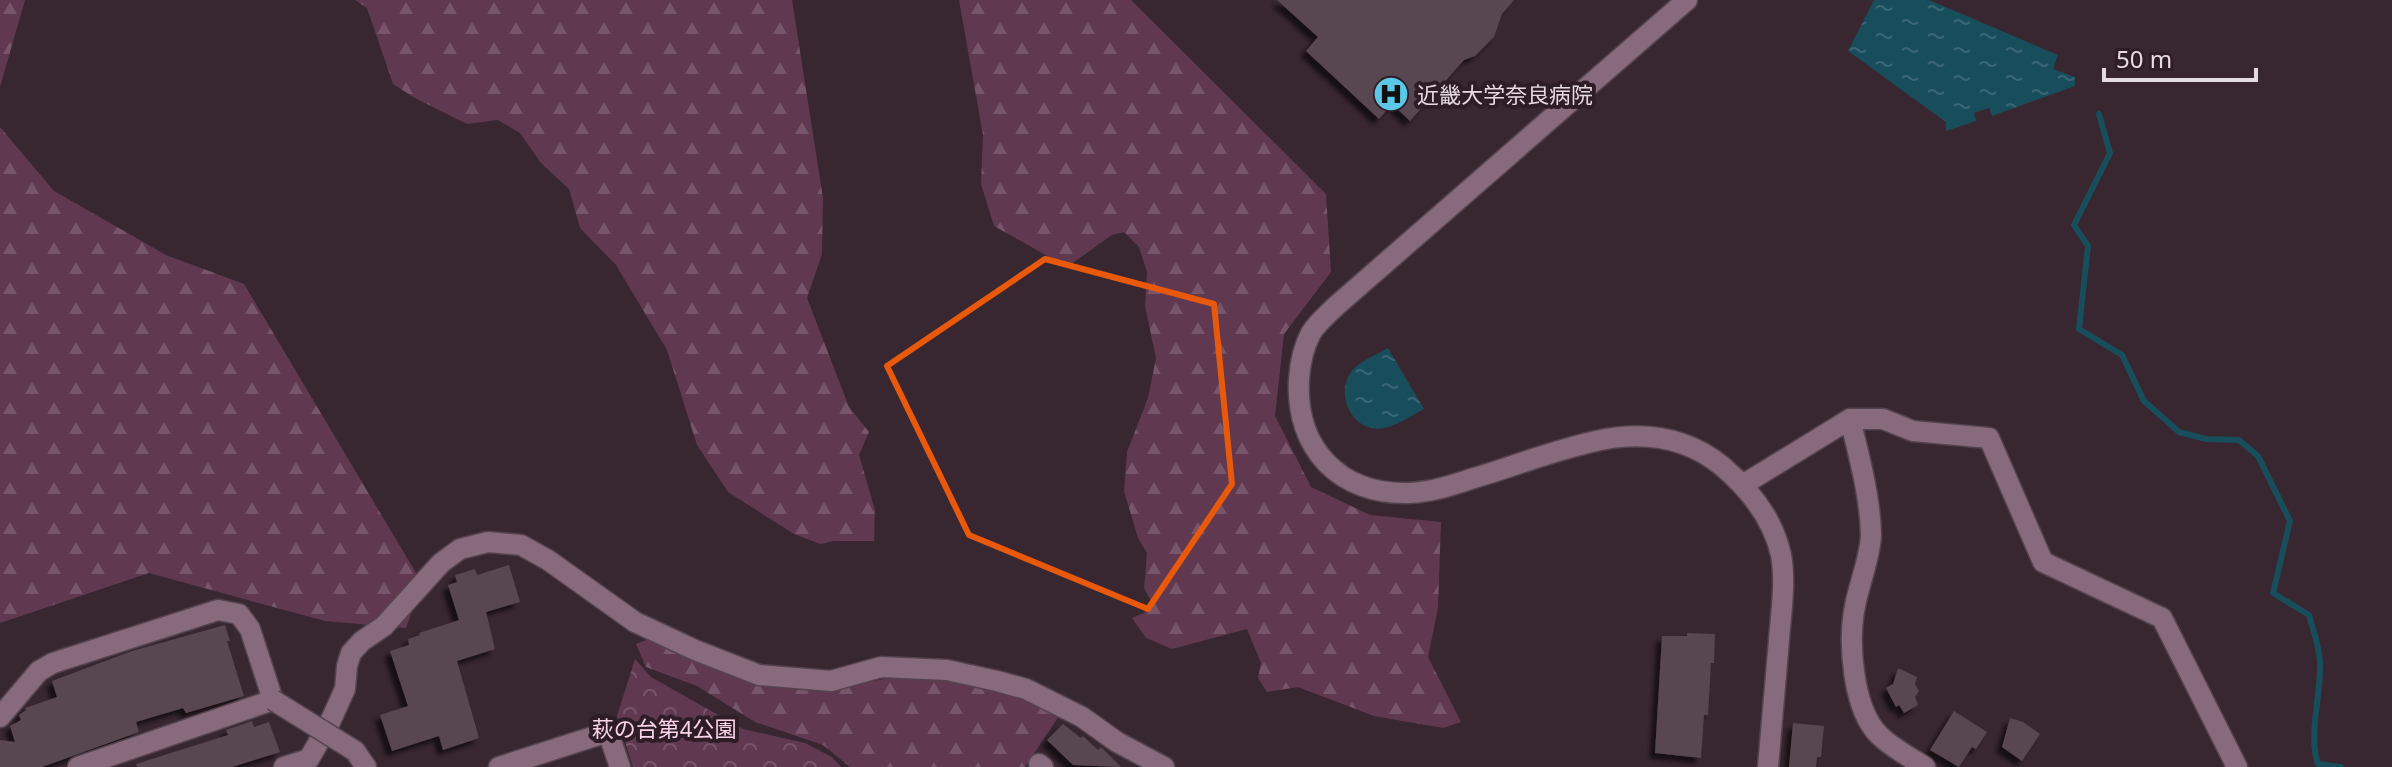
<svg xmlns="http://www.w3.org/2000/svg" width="2392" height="767" viewBox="0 0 2392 767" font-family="'Noto Sans','Noto Sans JP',sans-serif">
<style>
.forest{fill:url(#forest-firs)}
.park{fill:url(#park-crowns)}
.water{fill:url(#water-ripples)}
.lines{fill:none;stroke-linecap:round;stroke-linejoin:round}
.stream{stroke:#184e5c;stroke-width:6}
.building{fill:#594651;filter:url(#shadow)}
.minor-casing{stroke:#54434d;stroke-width:23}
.minor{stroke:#876a7b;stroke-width:20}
.minor-bridge-casing{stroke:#54434d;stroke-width:23;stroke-linecap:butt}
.minor-bridge{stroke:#876a7b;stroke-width:20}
.marked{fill:none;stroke:#e8590c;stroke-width:6;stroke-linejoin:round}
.labels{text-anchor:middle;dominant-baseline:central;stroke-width:8;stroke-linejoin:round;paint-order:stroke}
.poi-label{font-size:22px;fill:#e6dae1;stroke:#2e1d27;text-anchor:start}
.park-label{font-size:22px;fill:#fad4ea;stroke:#2e1d27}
</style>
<defs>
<pattern id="forest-firs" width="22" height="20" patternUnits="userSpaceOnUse" patternTransform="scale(2)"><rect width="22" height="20" fill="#603951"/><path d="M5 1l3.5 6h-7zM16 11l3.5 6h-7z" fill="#77556a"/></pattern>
<pattern id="park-crowns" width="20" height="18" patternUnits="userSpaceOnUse" patternTransform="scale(2)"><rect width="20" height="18" fill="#603951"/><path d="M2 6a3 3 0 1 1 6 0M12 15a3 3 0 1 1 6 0" fill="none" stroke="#77556a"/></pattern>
<pattern id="water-ripples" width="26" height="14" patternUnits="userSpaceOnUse" patternTransform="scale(2)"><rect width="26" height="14" fill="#184e5c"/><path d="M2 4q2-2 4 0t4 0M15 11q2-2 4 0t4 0" fill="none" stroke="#3a6773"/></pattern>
<filter id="shadow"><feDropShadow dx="-5.5" dy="5.5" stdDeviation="2" flood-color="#0009"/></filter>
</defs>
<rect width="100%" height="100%" fill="#382631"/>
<path class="forest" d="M0,0h25l-25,87z
M355,0h437l31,198 -1,56 -15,44 42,109 20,25 -10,23 16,55 -1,31h-40l-14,3 -26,-10 -66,-42 -31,-47 -30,-95 -51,-85 -36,-37 -11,-39 -28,-26 -21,-30 -22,-13 -31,4 -52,-26 -22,-14 -26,-76z
M959,0h172l195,194 5,78 -47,62 -9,82 36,71 59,28 71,7 -3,86 -10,49 33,65 -18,6 -69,-12 -76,-29 -31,5 -9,-14 3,-15 -14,-34 -75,20 -26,-11 -14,-20 12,-5 8,-10 -8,-15 3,-35 -9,-15 -14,-47 3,-39 21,-54 8,-40 -11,-52 2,-34 -8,-25 -15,-15 -12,3 -45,32 -73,-41 -13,-42 2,-49z
M0,127l54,64 112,64 78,29 178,299 -16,45 -81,-7 -176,-48 -149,50z
M649,639l184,48 52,-8 51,-1 88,19 35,19 -34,51h-175l-27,-22 -68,-23 -58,-36 -51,-19 -10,-23z"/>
<path class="park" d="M635,659l16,18 92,52 62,14 27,14 9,10h-208l-16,-51z"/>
<path class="water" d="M1874,0h55l129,55 -5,14 22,8v9l-83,30 -3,-8 -15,5 2,8 -30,10v-9l-98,-71z
M1388,348l36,61c-12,6 -25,16 -40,19 -30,6 -50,-32 -33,-56 7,-10 27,-18 37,-24z"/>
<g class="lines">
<path class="stream" d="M2099,114l11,39 -36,72 14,21 -9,83 43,26 22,46 35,31 27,7 33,1 19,16 32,65 -17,72 36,22c4,15 11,33 11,49 1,31 -12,72 -2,100l23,3"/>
</g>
<path class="building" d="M1277,0h237l-12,14 -8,23 -19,19 -11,4 -54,61 -18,-17 -13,15 -73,-68 12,-14z
M509,565l11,37 -34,10 9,37 -38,12 22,77 -36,12 -4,-14 -47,15 -12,-36 28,-9 -18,-55 19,-6 -1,-6 12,-4 -1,-2 40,-13 -11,-35 9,-3 -2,-7 20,-6 2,6z
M225,625l5,16h-3l17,55 -58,17 -3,-5 -47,14 3,10 -97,35h-42v-27l15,2 -5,-16 11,-6 -2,-5 7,-5 -1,-2 32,-11 -5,-16 80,-30z
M1687,633l28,1 -1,29h-3l-3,52h-4l-3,43 -46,-5 7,-117h25z
M1898,668l19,9 -2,7 4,7 -4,6 3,8 -14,8 -5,-8 -3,2 -10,-19 7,-4z
M1954,711l33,21 -11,17 -4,-2 -13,20 -29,-17z
M2010,718l13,4 17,12 -18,27 -20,-14z
M252,721l2,6 15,-5 11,30 -48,15h-95l-1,-3 92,-29 -2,-5z
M1793,723l31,3 -3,31h-4l-1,10h-27z
M1063,724l18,14 2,-2 15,14 3,-3 20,20 -48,-2 -26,-25z"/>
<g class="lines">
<defs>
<path id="minor" d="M1687,0l-351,306c-8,8 -19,17 -25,27 -7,13 -11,32 -12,46 -4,70 41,116 110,114 23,-1 44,-8 65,-15 40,-12 81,-28 122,-37 45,-10 89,-5 126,25 27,23 51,52 59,89 5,27 0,58 -2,85 -4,42 -7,85 -11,127
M1850,419c9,37 20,77 21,115 0,21 -12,50 -16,72 -7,35 -3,102 24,129 13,13 31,22 46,32
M1744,484l106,-65h33l30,12 76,7 54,124 119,56 75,149
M0,717l39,-46 14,-8 165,-53 21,4 11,15 23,71 -195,67
M355,751l11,16
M1039,764l4,3
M284,767l25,-8 21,-37 15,-33 2,-23 4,-13 11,-12 22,-15 57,-63 19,-14 28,-7 33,3 27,15 87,62 60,28 64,25 72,6 50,-14 66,3 50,11 29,8 56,28 35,25 47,25
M499,767l109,-35 12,35"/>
</defs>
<use href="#minor" class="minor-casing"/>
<use href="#minor" class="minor"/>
<defs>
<path id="minor-bridge" d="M273,700l82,51"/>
</defs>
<use href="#minor-bridge" class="minor-bridge-casing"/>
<use href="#minor-bridge" class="minor-bridge"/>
</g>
<path class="marked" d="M1045,259l169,45 18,180 -84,125 -179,-74 -82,-169z"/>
<defs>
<symbol id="hospital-disc" viewBox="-11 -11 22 22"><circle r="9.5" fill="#5ac8e6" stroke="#2e1d27"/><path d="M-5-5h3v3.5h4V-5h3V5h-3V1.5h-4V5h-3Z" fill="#111"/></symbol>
</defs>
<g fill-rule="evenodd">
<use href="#hospital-disc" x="1371" y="74" width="40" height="40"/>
</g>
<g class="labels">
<g class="poi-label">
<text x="1417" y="94">近畿大学奈良病院</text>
</g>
<g class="park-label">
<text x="664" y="728">萩の台第4公園</text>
</g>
</g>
<path d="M2104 68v12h152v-12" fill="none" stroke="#e6dae1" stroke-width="4"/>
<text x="2116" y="68" font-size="24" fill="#e6dae1" stroke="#2e1d27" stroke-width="6" paint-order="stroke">50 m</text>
</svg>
